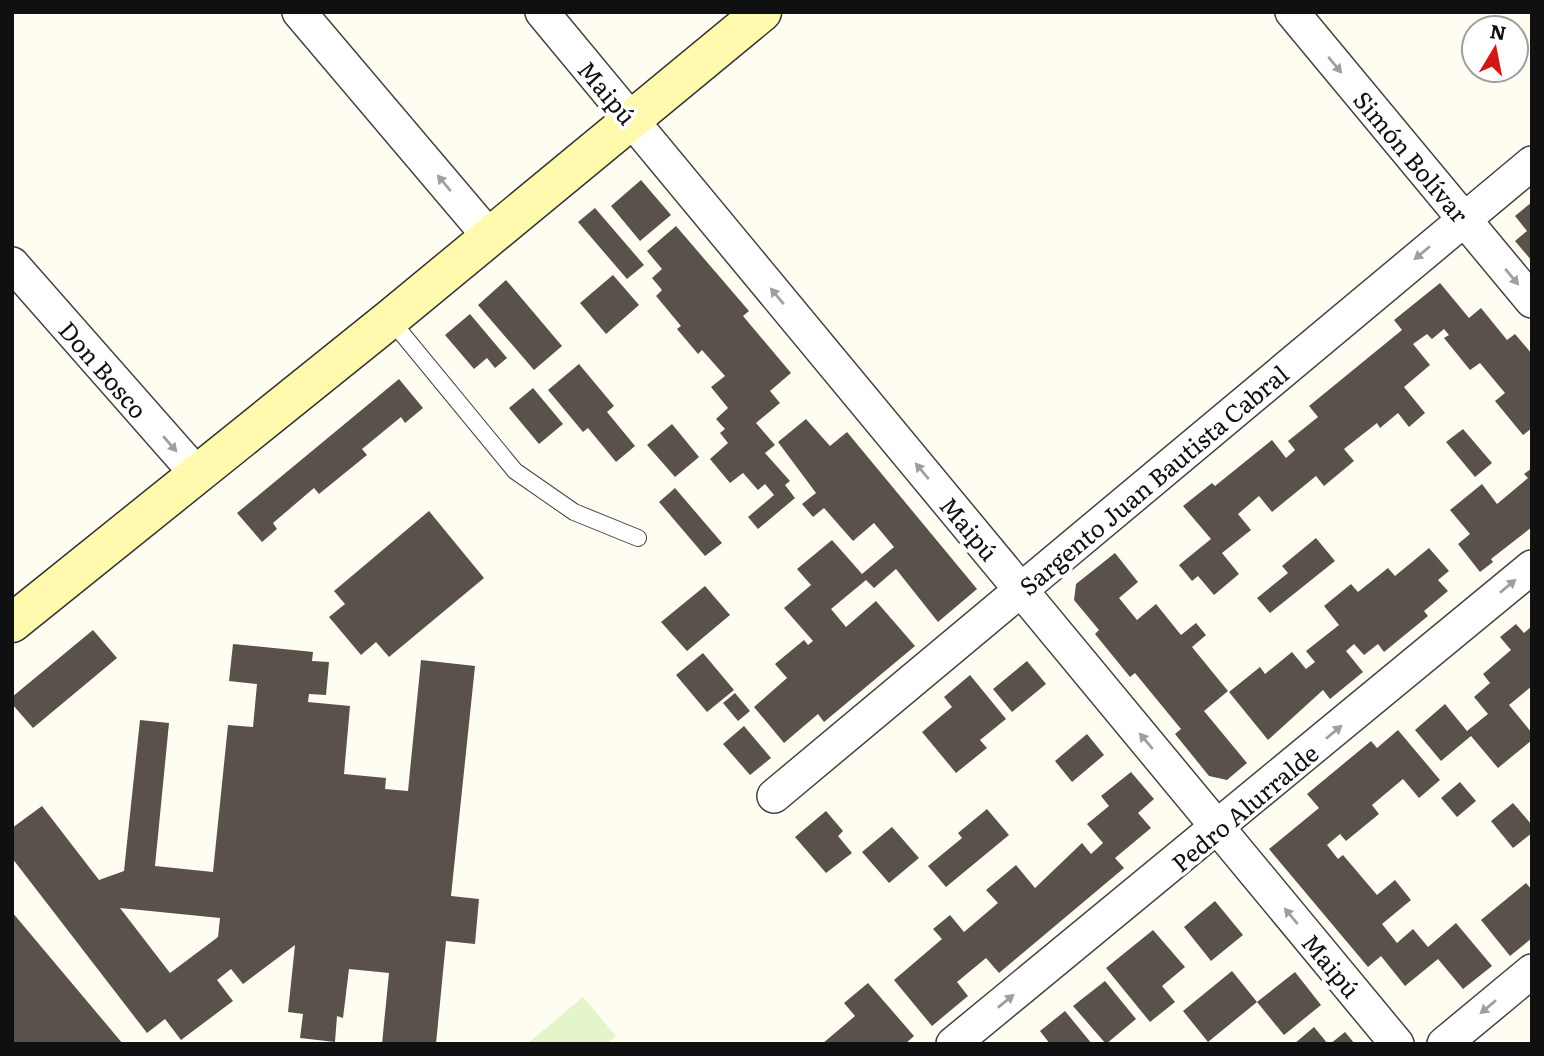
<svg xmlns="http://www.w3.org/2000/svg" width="1544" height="1056" viewBox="0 0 1544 1056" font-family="Literata,serif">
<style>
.pitch{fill:#e4f5c9}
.building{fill:#5a514b;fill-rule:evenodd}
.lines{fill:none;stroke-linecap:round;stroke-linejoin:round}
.lane-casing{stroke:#434343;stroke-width:18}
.street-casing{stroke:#434343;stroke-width:36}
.secondary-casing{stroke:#323232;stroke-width:41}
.lane{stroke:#fff;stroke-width:16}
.street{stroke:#fff;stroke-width:33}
.secondary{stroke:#fffaad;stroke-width:38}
.oneway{fill:#9f9f9f}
.labels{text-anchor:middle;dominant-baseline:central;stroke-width:7;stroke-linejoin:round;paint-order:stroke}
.street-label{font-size:24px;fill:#101010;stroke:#fff}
</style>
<rect width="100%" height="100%" fill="#fffdf2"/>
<path class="pitch" d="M583,997l33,39 -10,8h-79z"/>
<path class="building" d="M641,180l30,35 -31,26 -29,-35z
M1532,202v59l-17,-20 12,-10 -12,-15z
M595,208l49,57 -17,14 -49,-57z
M676,226l73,85 -6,5 48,57 -21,18 10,12 -24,20 19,22 -10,8 25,28 -5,4 10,13 -37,31 -10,-12 26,-22 -9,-11 -7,6 -15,-17 -13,10 -20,-24 18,-16 -8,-10 5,-4 -9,-10 12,-11 -17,-21 14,-11 -23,-26 -4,4 -21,-25 4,-3 -25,-30 6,-6 -10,-12 10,-9 -15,-18z
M613,275l26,30 -33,29 -26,-31z
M506,280l56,66 -28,24 -56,-65z
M1440,283l29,35 12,-10 26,32 8,-6 17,20v74l-9,7 -28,-34 10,-8 -25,-30 -10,7 -26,-32 5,-3 -5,-6 -12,10 -5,-5 -14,10 17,21 -26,22 21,26 -16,14 -11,-14 -18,15 -3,-5 -33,26 10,12 -30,25 -8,-10 -44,36 -13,-16 -21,18 13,16 -29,23 17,21 -25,21 -16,-19 -6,5 -13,-16 32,-26 -28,-33 29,-23 3,3 57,-46 14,18 9,-8 -7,-9 30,-24 -9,-11 93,-76 -8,-10z
M470,314l37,44 -12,10 -8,-10 -13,11 -29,-34z
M579,364l35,42 -7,6 28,34 -19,16 -28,-34 -5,4 -35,-42z
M399,379l24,29 -18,15 -4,-6 -39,32 5,6 -48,39 -5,-6 -41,35 4,6 -15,13 -25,-29z
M533,388l30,36 -24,20 -30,-36z
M806,419l24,27 17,-14 130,157 -39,33 -42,-53 -22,19 -8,-8 -35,29 15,18 30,-26 39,45 -91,76 -6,-8 -34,29 -30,-36 33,-29 -12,-14 29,-24 4,5 5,-4 -29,-33 27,-23 -14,-16 35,-29 30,34 32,-27 -20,-24 -21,18 -29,-33 -11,9 -11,-13 14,-11 -38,-51z
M672,424l27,33 -24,20 -28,-32z
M1463,429l29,34 -17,14 -29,-35z
M1532,468v59l-41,32 2,3 -13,10 -22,-28 12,-10 -20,-24 32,-26 15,20 31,-26 -4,-4z
M675,488l47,55 -17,13 -46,-54z
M429,511l55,67 -95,79 -13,-15 -15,13 -32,-38 16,-13 -11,-13z
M1316,538l19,23 -65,52 -13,-15 31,-25 -6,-7z
M1429,548l20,23 -11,9 10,11 -24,20 4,5 -44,36 -6,-8 -14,11 -10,-11 -8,7 17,21 -33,27 -7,-9 -55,50 -39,-48 31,-25 5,7 27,-22 14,17 9,-7 -9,-11 33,-26 -15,-19 27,-22 7,8 30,-24 7,8z
M1115,553l23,29 -19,16 18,22 19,-16 25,31 15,-12 10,12 -14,12 36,44 -24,20 43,52 -20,17 -18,-4 -34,-42 6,-5 -46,-56 -5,4 -35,-43 4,-4 -25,-30 2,-16z
M705,586l25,29 -43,36 -26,-29z
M1516,624l8,9 8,-7v60l-23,19 23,28v7l-34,28 -27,-32 -30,25 -26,-31 30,-26 22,27 21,-17 -14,-17 16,-14 -7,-9 28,-24 -11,-13z
M93,630l24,28 -84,70 -21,-24v-7z
M233,644l80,8 -1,9 17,1 -3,33 -17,-1 -1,8 42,4 -6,68 42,4 -1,11 23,2 13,-131 54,6 -24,230 28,3 -4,45 -29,-3 -10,103h-54l7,-71 -40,-4 -6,49 -6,-2 -2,26 -35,-4 3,-24 -15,-2 7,-67 -52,39 -12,-15 -14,11 16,21 -52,39 -16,-21 -18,14 -135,-175v-30l30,-22 57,74 25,-9 16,-151 29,3 -14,143 58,6 15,-147 25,2 4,-43 -28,-3zM120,908l100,10 -2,19 -48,36z
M703,653l31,37 -27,22 -31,-37z
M1027,661l19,23 -34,28 -19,-23z
M970,675l36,44 -26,21 7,8 -31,25 -34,-41 30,-25 -8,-10z
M735,693l15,18 -12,10 -15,-18z
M744,726l27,32 -21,17 -27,-31z
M1398,730l42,50 -21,18 -16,-19 -31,26 7,9 -33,27 -6,-7 -13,11 11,14 5,-4 34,40 18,-15 16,20 -29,24 15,19 16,-14 15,18 28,-24 36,43 -29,23 -25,-30 -33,27 -24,-30 -13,11 -99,-118 50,-41 -12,-14 64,-53 6,7z
M1087,734l17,21 -32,27 -17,-21z
M1131,772l23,27 -16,14 13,15 -36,30 9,10 -125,105 -13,-15 -29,24 11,14 -36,30 -38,-46 48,-41 -9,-10 17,-14 14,17 34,-29 -12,-13 30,-25 19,23 47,-45 9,11 12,-11 -16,-19 22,-18 -8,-10z
M1460,782l16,19 -19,16 -16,-19z
M1513,803l19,22v8l-19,15 -22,-27z
M987,809l22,26 -63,52 -18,-21 34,-28 -4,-5z
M826,811l17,20 -5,5 14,17 -26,20 -31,-36z
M892,827l27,31 -30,25 -27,-31z
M1526,883l6,7v48l-22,18 -29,-36z
M1215,901l28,34 -32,26 -27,-34z
M12,912l111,132h-111z
M1153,930l32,37 -23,19 13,16 -25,20 -44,-54z
M1232,971l25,31 -49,40 -25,-31z
M1295,972l26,33 -37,30 -27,-33z
M1105,981l31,38 -30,25 -33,-38z
M868,983l46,53 -9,8h-83l33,-28 -11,-13z
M1065,1011l27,33h-42l-10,-13z
M1314,1027l14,17h-34z
M1345,1032l10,12h-25z"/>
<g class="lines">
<defs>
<path id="lane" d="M390,319l125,152 59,41 64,26"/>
<path id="street" d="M299,12l189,223
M542,12l855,1032
M1292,12l240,289
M12,264l184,209
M774,796l758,-633
M953,1044l579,-477
M1444,1044l88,-73"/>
<path id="secondary" d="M12,623l378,-304 372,-307"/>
</defs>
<use href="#lane" class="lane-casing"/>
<use href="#street" class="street-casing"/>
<use href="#secondary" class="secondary-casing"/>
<use href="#lane" class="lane"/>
<use href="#street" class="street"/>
<use href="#secondary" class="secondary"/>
</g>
<defs><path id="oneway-solid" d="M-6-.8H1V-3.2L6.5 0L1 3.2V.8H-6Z" transform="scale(1.75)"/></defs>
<g class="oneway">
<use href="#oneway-solid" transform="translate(1335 65) rotate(50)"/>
<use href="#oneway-solid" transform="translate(444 183) rotate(-130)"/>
<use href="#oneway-solid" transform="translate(1422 253) rotate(140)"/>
<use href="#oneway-solid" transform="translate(1512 277) rotate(50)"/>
<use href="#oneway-solid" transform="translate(777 296) rotate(-130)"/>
<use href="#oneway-solid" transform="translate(170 444) rotate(49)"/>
<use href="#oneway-solid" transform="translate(922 471) rotate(-130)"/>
<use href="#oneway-solid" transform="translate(1508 586) rotate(-40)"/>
<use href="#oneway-solid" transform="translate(1334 732) rotate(-40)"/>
<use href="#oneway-solid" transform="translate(1146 741) rotate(-130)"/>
<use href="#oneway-solid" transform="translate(1291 916) rotate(-130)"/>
<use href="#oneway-solid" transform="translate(1006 1001) rotate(-39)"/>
<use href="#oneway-solid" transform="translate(1488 1007) rotate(140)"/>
</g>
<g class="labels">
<g class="street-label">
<text transform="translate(608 92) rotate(50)">Maipú</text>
<text transform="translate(1412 156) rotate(50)">Simón Bolívar</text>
<text transform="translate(104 369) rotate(49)">Don Bosco</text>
<text transform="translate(1153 479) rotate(-40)">Sargento Juan Bautista Cabral</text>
<text transform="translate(970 528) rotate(50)">Maipú</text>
<text transform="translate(1244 807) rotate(-40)">Pedro Alurralde</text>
<text transform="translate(1332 965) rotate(50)">Maipú</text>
</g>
</g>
<rect width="1544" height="1056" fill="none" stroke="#101010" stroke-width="28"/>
<g transform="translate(1495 49) rotate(10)"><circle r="33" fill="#ffffff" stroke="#9f9f9f" stroke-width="2"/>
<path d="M0-5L12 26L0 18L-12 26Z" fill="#d01717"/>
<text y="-10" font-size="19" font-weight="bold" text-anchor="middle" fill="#101010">N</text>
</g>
</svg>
